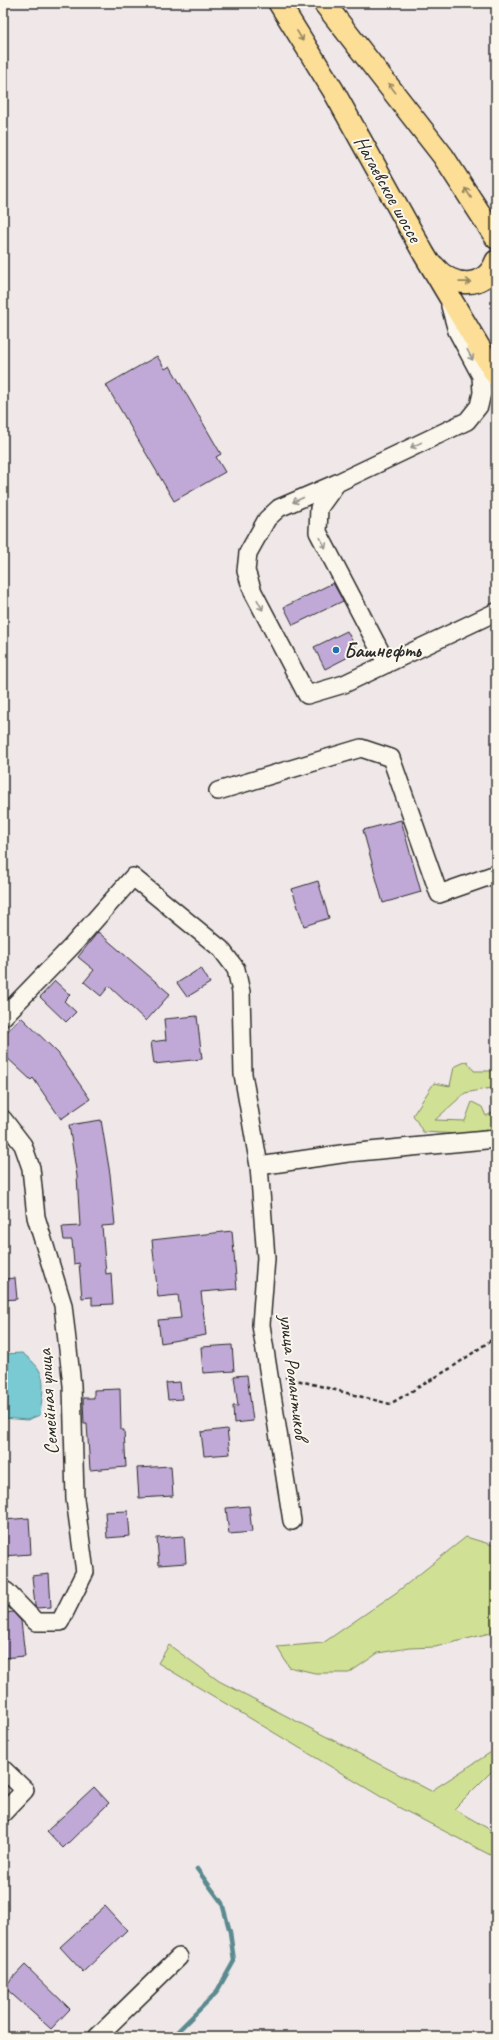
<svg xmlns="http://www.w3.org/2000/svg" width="499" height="2040" viewBox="0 0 499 2040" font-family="Caveat,sans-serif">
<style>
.green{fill:#d0e195;stroke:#7e8660}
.water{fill:#79cad2;stroke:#5a8a8f}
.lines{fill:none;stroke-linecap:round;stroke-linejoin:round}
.stream{stroke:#5a8a8f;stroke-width:4.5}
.building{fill:#c0a9d7;stroke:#2b2b2b}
.minor-casing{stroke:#2b2b2b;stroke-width:20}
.major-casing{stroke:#2b2b2b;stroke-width:24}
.path{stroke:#2b2b2b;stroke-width:2.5;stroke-dasharray:4 3;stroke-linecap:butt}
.minor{stroke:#fbf7ec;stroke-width:17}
.major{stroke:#fcde96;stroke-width:21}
.oneway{stroke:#948460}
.oneway2{stroke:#93918c}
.poi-dot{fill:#1f6fb2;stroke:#fbf7ec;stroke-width:1.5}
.labels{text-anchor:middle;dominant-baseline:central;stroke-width:4;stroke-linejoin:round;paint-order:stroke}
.street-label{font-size:20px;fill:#2b2b2b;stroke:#fbf7ec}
.poi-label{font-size:20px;font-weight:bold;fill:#2b2b2b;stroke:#fbf7ec;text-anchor:start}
</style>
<rect width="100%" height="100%" fill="#efe7e8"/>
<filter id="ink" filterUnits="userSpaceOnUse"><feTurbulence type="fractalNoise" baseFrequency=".025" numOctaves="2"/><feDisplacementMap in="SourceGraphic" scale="8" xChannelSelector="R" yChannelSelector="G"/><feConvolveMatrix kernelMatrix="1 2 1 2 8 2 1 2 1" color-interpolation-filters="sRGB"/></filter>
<g filter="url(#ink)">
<path class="green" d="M467,1061l7,10h22v16l-31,6 -30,27 30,1 7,-19 10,5 4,9 10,-5v18l-35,5 -38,-2 -10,-17 21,-32 16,3 4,-19z
M466,1537l30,9v80l-6,7 -55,14 -26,1 -31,5 -29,20h-34l-26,-6 -12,-20 46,-4 74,-51z
M169,1645l50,36 212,110 65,-42v20h-2l-40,40 42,24v25l-98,-51 -240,-144z"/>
<path class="water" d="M22,1353c28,20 21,31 18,62l-13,5 -24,-2v-64z"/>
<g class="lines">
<path class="stream" d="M172,2037l44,-44 18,-32 -4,-29 -8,-29 -25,-34"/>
</g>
<path class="building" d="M157,356l8,13 5,-3 51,88 -5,3 9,15 -51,29 -68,-116z
M333,583l10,18 -50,24 -9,-18z
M347,631l11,21 -33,17 -11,-22z
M401,820l20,72 -38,11 -20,-73z
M318,881l11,37 -25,8 -12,-37z
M98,932l72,62 -24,27 -37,-35 -8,10 -17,-14 10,-12 -16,-13z
M201,968l9,15 -23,14 -10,-14z
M55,981l15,14 -6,6 12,11 -10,10 -26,-25z
M197,1016l5,43 -48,5 -3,-22 15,-2 -2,-21z
M21,1017l37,36 32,46 -29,20 -28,-41 -2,2 -28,-26v-18z
M101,1120l9,54 5,51 -13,1 4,48 5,-1 2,31 -21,1v-8l-10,1 -3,-35 -5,1 -2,-24h-8l-2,-13 18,-1 -3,-50 -8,-51z
M232,1231l5,58 -36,3 5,43 -45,8 -3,-23 23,-2 -3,-23 -20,2 -6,-57z
M15,1278l2,21 -14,1v-21z
M232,1345l2,26 -31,2 -2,-26z
M247,1375l6,46 -19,2 -1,-17h5l-4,-30z
M180,1382l2,17 -14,1 -2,-17z
M120,1389l1,41h3l2,37 -36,3 -3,-46h-3l-1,-26h11v-8z
M227,1429l3,25 -26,2 -3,-24z
M171,1466l2,30 -34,2 -2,-30z
M249,1506l3,26 -23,2 -3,-26z
M128,1511l2,25 -23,2 -2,-26z
M29,1518l2,36 -28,2v-36z
M184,1536l2,27 -27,2 -2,-27z
M49,1574l2,33 -14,1 -2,-2 -3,-30z
M13,1612l8,9 4,35 -22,2v-45z
M94,1787l15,16 -46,45 -16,-17z
M105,1906l22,24 -44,42 -23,-25z
M25,1965l45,44 -19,20 -47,-42z"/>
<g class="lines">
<defs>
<path id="minor" d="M450,306l7,25 24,45 1,17 -3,13 -12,15 -130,62 -58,25 -12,11 -19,34 -2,18 7,21 54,103 37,-11 152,-72
M337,483l-18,25 -1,24 69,132
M218,791l143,-43 30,10 48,136 57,-20
M3,1017l68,-70 62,-70 88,72 15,20 5,23 2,82 16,92 7,92 -5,67 31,196
M3,1119l20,26 8,23 5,49 27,88 9,80 3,114 10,73 -25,50h-24l-30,-31 -3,1
M259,1166l89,-13 148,-14
M3,1769l22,21 -22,23
M97,2037l82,-80"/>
<path id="major" d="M279,3l54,87 91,164 72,121
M324,3l119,153 53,82
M434,266c18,22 51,24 62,-5"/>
</defs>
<use href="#minor" class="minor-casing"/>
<use href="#major" class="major-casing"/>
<path class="path" d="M285,1377l105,27 61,-36 45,-31"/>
<use href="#minor" class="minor"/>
<use href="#major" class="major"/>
</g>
<defs><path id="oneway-shaft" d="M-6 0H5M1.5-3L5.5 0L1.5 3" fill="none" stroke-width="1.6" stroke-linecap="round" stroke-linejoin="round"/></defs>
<g class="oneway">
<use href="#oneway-shaft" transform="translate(300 36) rotate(59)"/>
<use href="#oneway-shaft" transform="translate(392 88) rotate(-128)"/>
<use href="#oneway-shaft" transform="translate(468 193) rotate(-123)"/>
<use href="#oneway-shaft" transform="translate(465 282) rotate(-1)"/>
</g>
<g class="oneway2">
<use href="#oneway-shaft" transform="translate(470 355) rotate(62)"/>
<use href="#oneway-shaft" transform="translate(416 445) rotate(154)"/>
<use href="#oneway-shaft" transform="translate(298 500) rotate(156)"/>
<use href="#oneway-shaft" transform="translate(323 543) rotate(62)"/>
<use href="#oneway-shaft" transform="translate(260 605) rotate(62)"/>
</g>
</g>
<circle class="poi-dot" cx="336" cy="650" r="4"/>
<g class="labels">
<g class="street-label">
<text transform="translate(388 189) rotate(61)">Нагаевское шоссе</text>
<text transform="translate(294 1377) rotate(83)">улица Романтиков</text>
<text transform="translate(48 1402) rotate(-94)">Семейная улица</text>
</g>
<g class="poi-label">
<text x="344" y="650">Башнефть</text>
</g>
</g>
<rect width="499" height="2040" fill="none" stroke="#fbf7ec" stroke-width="16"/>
<rect x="8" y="8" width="483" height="2024" fill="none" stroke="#2b2b2b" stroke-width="1.5" filter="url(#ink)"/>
</svg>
